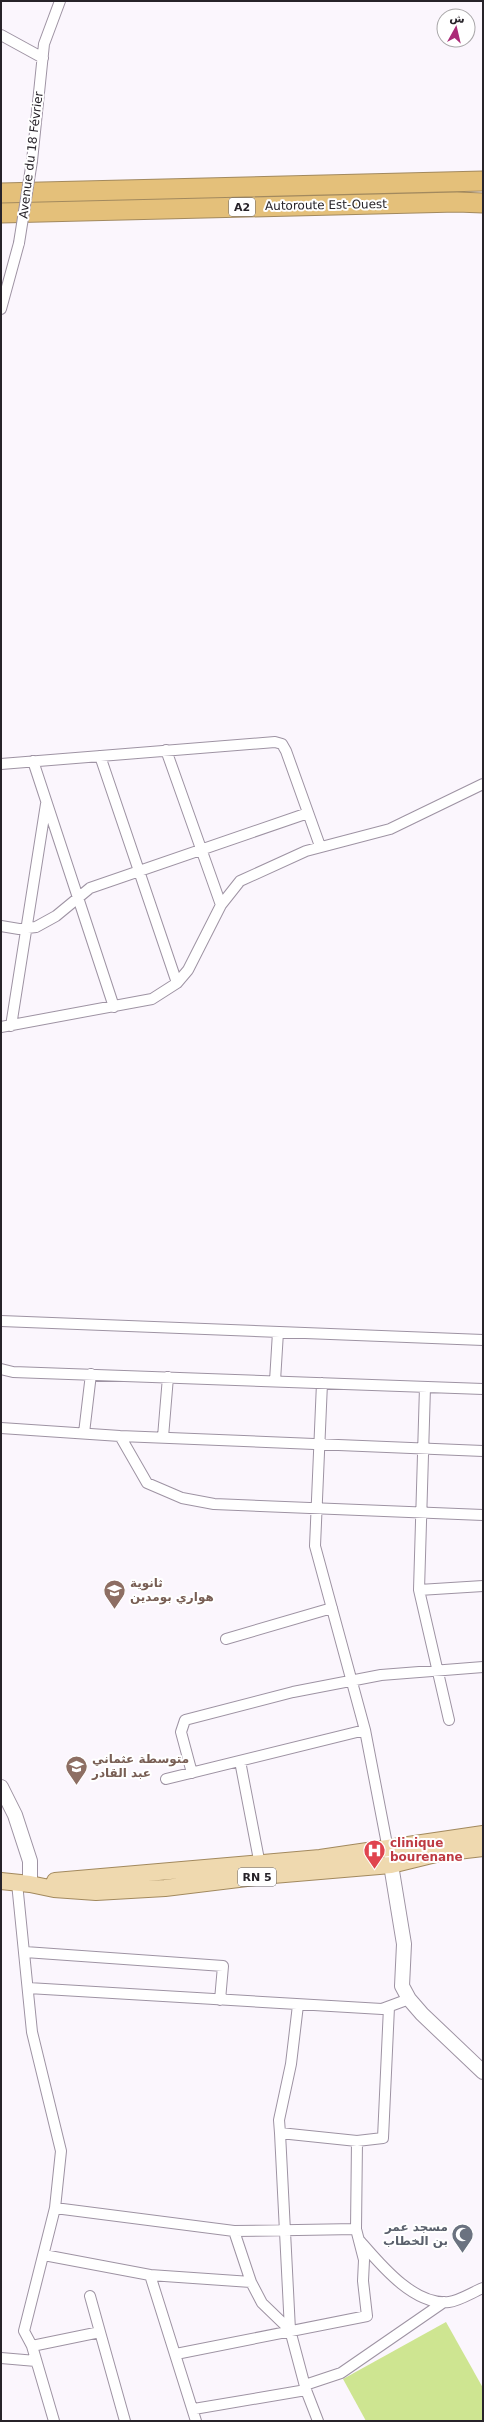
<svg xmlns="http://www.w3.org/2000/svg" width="484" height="2422" viewBox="0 0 484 2422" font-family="'DejaVu Sans',Cairo,sans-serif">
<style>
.green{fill:#cee591}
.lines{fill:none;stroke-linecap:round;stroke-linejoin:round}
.street-casing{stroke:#9e93a3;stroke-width:12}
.secondary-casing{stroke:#9e93a3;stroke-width:16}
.primary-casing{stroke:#a2895e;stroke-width:18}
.highway-casing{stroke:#a2895e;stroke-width:21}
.street{stroke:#fff;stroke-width:10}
.secondary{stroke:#fff;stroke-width:14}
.primary{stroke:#efd9af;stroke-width:16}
.highway{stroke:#e4c07a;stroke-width:19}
.street-bridge-casing{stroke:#9e93a3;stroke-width:12;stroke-linecap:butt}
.street-bridge{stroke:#fff;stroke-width:10}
.labels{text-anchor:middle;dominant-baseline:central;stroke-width:4;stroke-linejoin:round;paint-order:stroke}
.shield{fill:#fff;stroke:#686569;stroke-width:1}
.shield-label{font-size:11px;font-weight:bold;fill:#272329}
.street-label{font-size:12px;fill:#272329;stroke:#fff}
.education-label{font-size:12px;font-weight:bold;fill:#785e54;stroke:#fff;text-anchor:start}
.health-label{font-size:12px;font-weight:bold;fill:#be3a42;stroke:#fff;text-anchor:start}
.worship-label{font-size:12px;font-weight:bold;fill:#5b616d;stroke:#fff;text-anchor:end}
</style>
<rect width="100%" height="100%" fill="#fbf6fd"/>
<path class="green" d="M446,2322l37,66v33h-117l-23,-42z"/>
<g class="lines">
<defs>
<path id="street" d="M1,35l42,23
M32,161l12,-117 16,-43
M1,309l18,-66
M166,750l55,155
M100,756l77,227
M33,761l81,246
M1,764l274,-22 7,2 4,7 34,95
M1,926l18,3 17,-2 20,-11 34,-28 218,-75
M11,1026l35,-222
M1,1027l151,-28 25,-16 11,-13 33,-65 19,-24 66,-30 84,-22 93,-45
M1,1321l482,19
M1,1369l12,3 470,17
M275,1381l3,-49
M322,1383l-7,163 50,184 26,135
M425,1387l-6,203 30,130
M1,1428l119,8 363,15
M84,1433l7,-59
M120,1436l27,47 35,15 32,6 269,11
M163,1437l5,-60
M419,1590l64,-4
M226,1639l106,-31
M240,1761l20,104
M192,1773l-11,-41 4,-12 108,-28 88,-17 102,-8
M166,1779l199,-49
M17,1883l15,149 29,119 -6,57 -31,123 8,15 68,-14 25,89
M25,1952l198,14 -3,34
M28,1988l354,21 27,-10
M298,2005l-7,59 -12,56 1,13 10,197 16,60 12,31
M280,2133l77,8 26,-3 6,-131
M55,2208l179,23 122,-2
M234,2231l17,51 11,21 28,27
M360,2241c20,23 54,65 89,61 10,-1 24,-10 34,-14
M44,2255l106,20 46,146
M150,2275l101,7
M90,2296l10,36
M32,2346l22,75
M176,2354l191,-38 -4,-35 1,-21 -8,-31 1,-88
M1,2358l35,3
M305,2385l36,-12 103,-71
M194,2409l112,-19"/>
<path id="secondary" d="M1,1787l14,28 15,46v23
M391,1865l13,79 -2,42 7,13 13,15 61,58"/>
<path id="primary" d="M1,1881l29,3 24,5 42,3 69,-4 108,-13 118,-10 49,-12 43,-5
M55,1881l265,-23 163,-24"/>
<path id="highway" d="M1,193l482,-12
M1,213l456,-11 26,1"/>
</defs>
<use href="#street" class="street-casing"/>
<use href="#secondary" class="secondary-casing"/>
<use href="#primary" class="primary-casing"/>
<use href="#highway" class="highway-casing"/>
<use href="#street" class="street"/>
<use href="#secondary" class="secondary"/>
<use href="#primary" class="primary"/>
<use href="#highway" class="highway"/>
<defs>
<path id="street-bridge" d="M19,243l13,-82"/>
</defs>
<use href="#street-bridge" class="street-bridge-casing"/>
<use href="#street-bridge" class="street-bridge"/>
</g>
<defs>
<symbol id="school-pin" viewBox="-11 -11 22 30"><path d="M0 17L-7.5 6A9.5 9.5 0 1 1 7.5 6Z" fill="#8d6e63" stroke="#fff"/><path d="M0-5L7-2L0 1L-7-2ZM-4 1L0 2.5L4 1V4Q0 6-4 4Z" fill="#fff"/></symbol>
<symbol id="hospital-pin" viewBox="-11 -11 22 30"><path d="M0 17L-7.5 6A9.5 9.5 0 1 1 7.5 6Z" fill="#e0444e" stroke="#fff"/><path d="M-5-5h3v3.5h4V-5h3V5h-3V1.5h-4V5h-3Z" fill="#fff"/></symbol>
<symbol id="mosque-pin" viewBox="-11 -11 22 30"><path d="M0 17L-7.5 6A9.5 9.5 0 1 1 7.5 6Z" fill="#6b7280" stroke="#fff"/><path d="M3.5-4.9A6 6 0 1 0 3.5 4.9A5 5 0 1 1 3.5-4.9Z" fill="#fff"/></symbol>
</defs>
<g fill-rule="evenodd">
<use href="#school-pin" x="102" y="1578" width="25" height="34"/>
<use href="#school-pin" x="64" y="1754" width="25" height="34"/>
<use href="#hospital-pin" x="362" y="1838" width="25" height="34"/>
<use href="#mosque-pin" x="450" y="2222" width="25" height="34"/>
</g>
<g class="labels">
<g class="shield">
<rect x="229" y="198" width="26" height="18" rx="3"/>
<rect x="238" y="1868" width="38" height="18" rx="3"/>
</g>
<g class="shield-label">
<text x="242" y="207">A2</text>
<text x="257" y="1877">RN 5</text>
</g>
<g class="street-label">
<text transform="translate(31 155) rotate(-83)">Avenue du 18 Février</text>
<text transform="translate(326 205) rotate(-1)">Autoroute Est-Ouest</text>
</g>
<g class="education-label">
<text x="130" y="1583">ثانوية<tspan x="130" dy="14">هواري بومدين</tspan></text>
<text x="92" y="1759">متوسطة عثماني<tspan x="92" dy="14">عبد القادر</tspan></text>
</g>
<g class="health-label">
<text x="390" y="1843">clinique<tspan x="390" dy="14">bourenane</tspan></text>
</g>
<g class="worship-label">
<text x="448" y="2227">مسجد عمر<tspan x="448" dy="14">بن الخطاب</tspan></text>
</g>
</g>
<rect width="484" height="2422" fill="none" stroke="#272329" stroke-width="4"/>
<g transform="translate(456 28) rotate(8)"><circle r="19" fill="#ffffff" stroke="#a9a7a9"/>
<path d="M0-3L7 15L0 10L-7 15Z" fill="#ab2b78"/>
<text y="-6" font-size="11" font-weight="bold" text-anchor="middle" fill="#272329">ش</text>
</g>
</svg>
